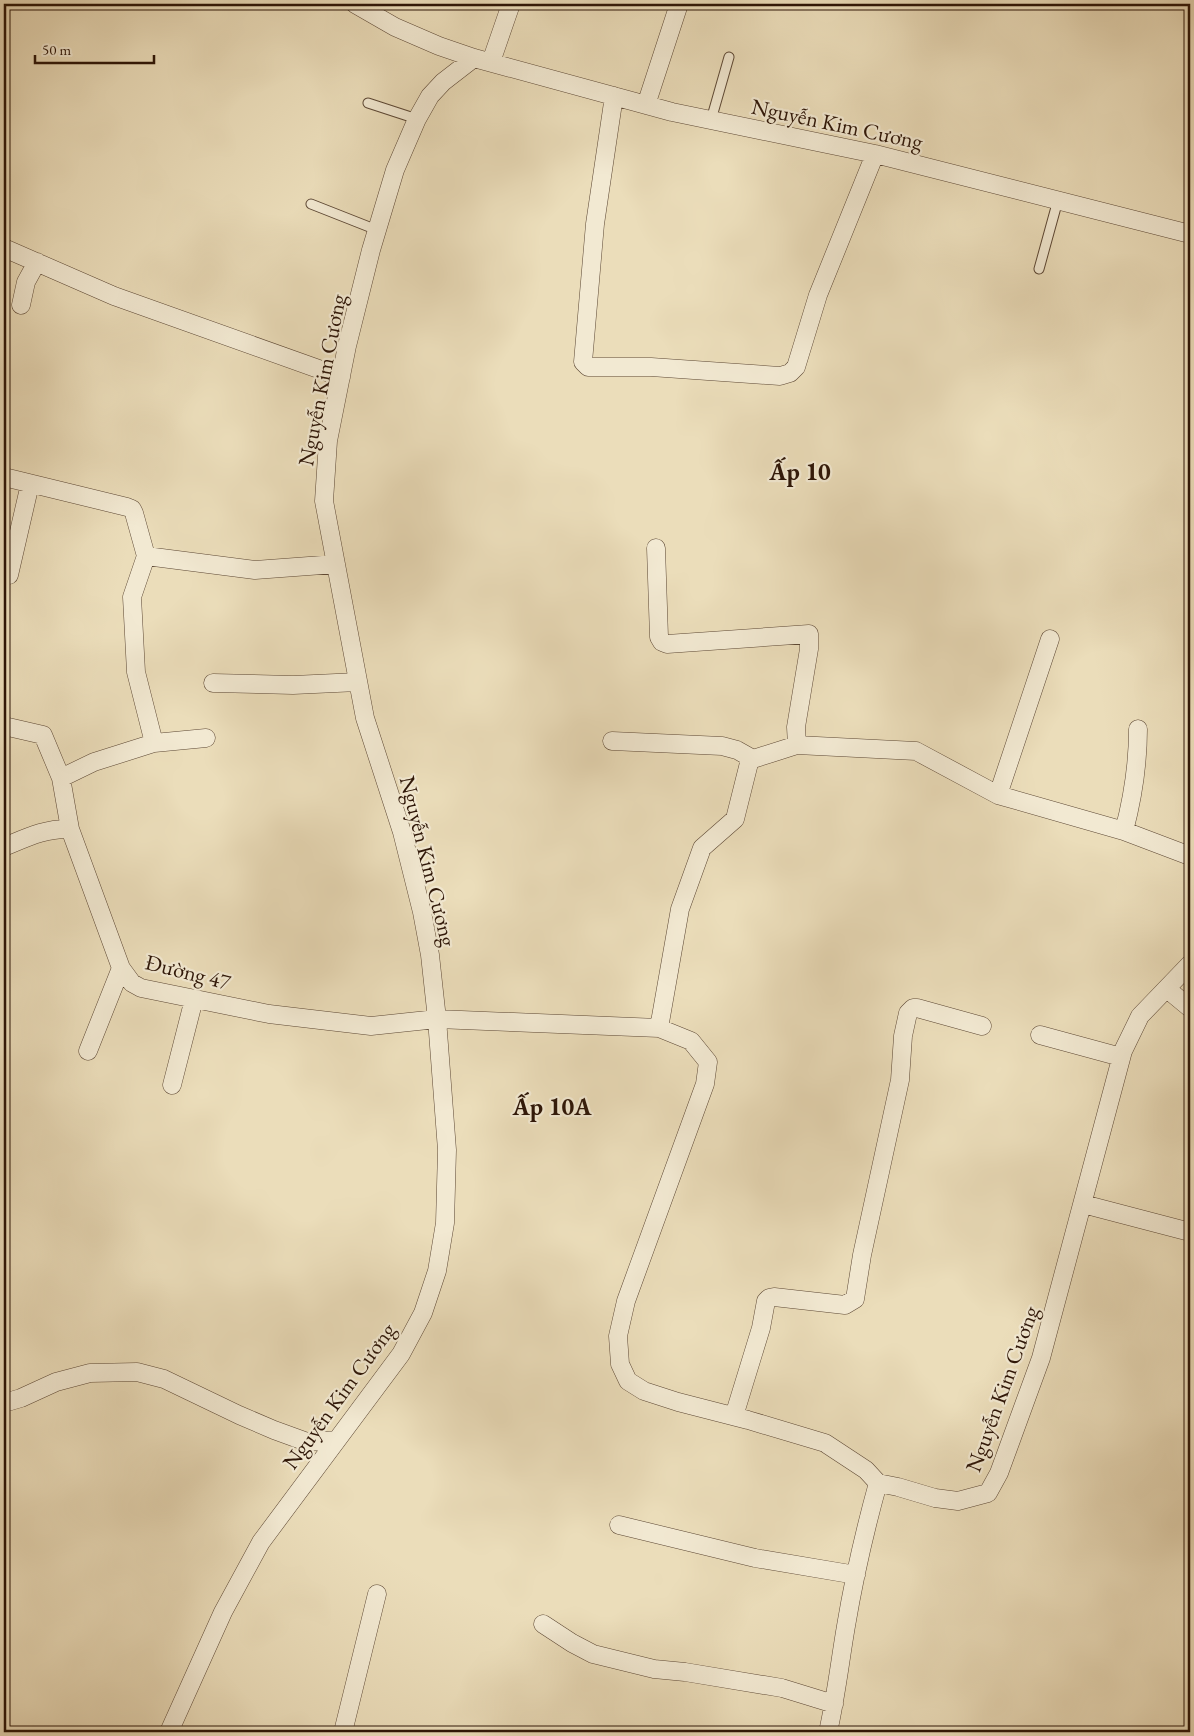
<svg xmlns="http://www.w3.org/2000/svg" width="1194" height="1736" viewBox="0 0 1194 1736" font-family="'EB Garamond',serif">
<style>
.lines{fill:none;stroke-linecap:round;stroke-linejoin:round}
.service-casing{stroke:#5c4734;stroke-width:11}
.minor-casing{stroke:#5c4734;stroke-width:19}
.service{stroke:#f2e9d2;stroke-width:9}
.minor{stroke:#f2e9d2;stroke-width:18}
.labels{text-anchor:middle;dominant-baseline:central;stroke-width:4.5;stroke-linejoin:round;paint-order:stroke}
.street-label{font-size:22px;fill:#2d1507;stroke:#f2e9d2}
.neighbourhood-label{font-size:24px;font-weight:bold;fill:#2d1507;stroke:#f2e9d2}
</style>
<rect width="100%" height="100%" fill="#ebddba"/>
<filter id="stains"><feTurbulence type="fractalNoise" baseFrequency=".004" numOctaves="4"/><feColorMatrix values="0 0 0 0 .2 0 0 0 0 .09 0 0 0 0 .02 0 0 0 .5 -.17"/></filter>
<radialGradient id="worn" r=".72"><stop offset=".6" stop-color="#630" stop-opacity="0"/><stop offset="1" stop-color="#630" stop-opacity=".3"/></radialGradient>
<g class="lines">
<defs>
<path id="service" d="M368,103l49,16
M711,120l18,-63
M311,204l66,26
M1039,269l19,-69"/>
<path id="minor" d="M355,4l40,23 44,19 35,12 198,54 203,42 315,80
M491,62l20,-58
M614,96l-19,128 -12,138 5,5h63l129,9 10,-3 6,-6 22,-72 57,-141
M646,105l33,-101
M4,248l110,48 227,81
M21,305l5,-23 11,-20
M4,477l123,30 5,2 2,4 12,43 -14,41 4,75 18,71
M656,548l3,89 3,5 5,2 142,-10v15l-13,78 1,18
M146,556l109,14 81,-6
M9,575l21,-91
M213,683l80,2 65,-3
M4,726l39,9 18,43 9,51
M612,741l110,5 15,4 16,9
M61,778l33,-16 60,-19 52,-5
M998,795l52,-156
M1124,831c9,-34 14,-67 14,-102
M4,847c22,-9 42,-19 66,-18l51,139 11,15 9,5 128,26 102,12 66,-7 222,9 32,13 17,21 -3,22 -79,217 -8,35 2,28 8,17 16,10 34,11 70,18 77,23 41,27 12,13
M1167,989l23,19
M659,1028l21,-119 22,-61 33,-29 14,-56 4,-4 44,-14 119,6 82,44 126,36 66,25
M1040,1035l81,22
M88,1051l33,-83
M172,1085l22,-86
M1083,1204l107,28
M4,1403l17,-5 35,-16 34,-9 47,-1 27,7 75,36 35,15 33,12 30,-2
M734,1416l27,-88 5,-27 3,-3 5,-1 71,8 10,-6 7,-44 38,-175 3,-44 5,-23 5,-5h4l65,18
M619,1525l136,33 101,17
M543,1624l29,19 21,11 61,15 31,3 97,16 52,16
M169,1732l54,-120 38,-70 140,-188 22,-41 14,-42 8,-48 2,-73 -10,-131 -7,-64 -8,-43 -20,-80 -37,-114 -41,-217 4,-60 19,-95 24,-96 24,-80 22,-51 13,-23 13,-14 31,-24
M343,1732l34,-138
M828,1732c8,-35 12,-71 18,-106 8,-48 19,-96 32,-143l20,4 37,11 23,3 30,-8 11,-20 42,-115 82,-307 17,-35 50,-52"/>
</defs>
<use href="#service" class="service-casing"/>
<use href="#minor" class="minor-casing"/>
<use href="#service" class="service"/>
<use href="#minor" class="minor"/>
</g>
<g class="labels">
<g class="street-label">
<text transform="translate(837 124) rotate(12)">Nguyễn Kim Cương</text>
<text transform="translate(322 380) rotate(-79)">Nguyễn Kim Cương</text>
<text transform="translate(428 861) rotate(76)">Nguyễn Kim Cương</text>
<text transform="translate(188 972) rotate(14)">Đường 47</text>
<text transform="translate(1002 1389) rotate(-70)">Nguyễn Kim Cương</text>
<text transform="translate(339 1396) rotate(-54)">Nguyễn Kim Cương</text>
</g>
<g class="neighbourhood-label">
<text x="800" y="471">Ấp 10</text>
<text x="552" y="1106">Ấp 10A</text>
</g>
</g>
<rect width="1194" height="1736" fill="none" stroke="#ebddba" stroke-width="20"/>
<rect x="5" y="5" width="1184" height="1726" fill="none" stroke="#2d1507" stroke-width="2.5"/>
<rect x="10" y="10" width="1174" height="1716" fill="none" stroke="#2d1507"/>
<path d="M35 55v8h119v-8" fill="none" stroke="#2d1507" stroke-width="2.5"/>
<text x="42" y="55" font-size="15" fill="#2d1507" stroke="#f2e9d2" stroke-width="4" paint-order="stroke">50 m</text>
<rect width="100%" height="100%" filter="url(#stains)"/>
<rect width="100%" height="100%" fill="url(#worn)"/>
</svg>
